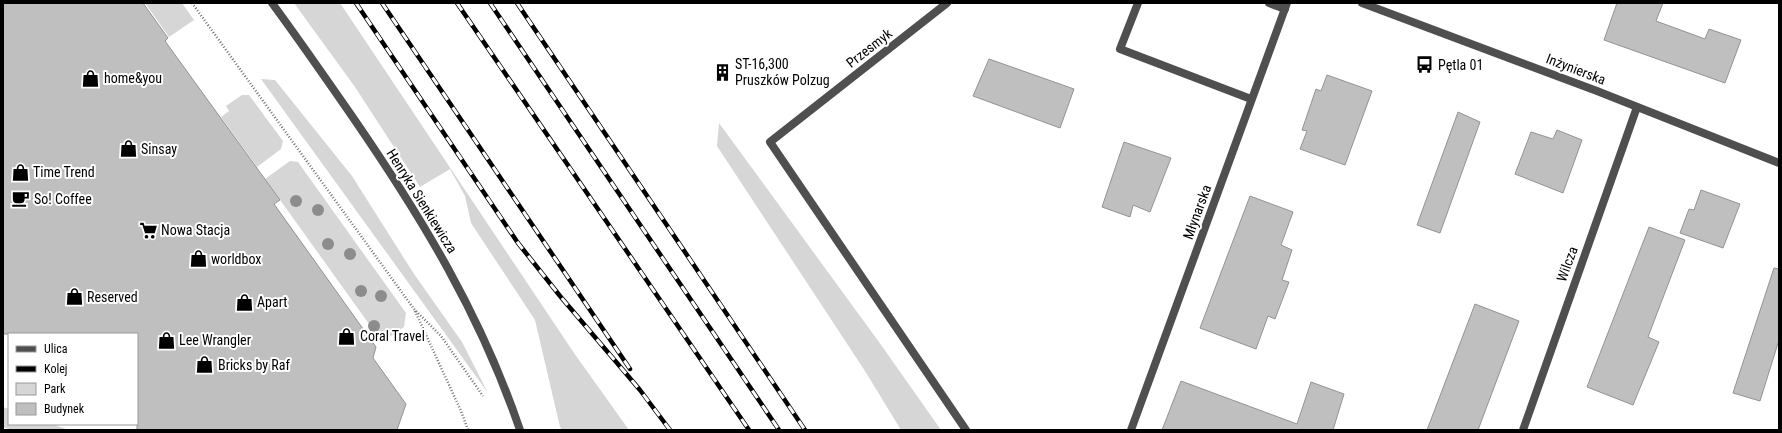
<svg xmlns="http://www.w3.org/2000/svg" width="1782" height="433" viewBox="0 0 1782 433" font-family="'Roboto Condensed',sans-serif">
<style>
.green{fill:#d6d6d6}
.building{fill:#bfbfbf;stroke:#939393}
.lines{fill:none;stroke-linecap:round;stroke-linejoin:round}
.path{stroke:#717171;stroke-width:2.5;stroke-dasharray:1 2;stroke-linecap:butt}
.service{stroke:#4f4f4f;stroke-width:8}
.minor{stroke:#4f4f4f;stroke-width:8}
.tertiary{stroke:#4f4f4f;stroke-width:8}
.rail-casing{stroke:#000;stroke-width:4.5}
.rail{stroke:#fff;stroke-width:3;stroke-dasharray:9;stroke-linecap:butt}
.tree{fill:#8c8c8c}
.labels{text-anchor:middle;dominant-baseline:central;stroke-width:4;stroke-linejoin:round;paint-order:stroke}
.street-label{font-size:14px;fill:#000;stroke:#fff}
.poi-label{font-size:14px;fill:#000;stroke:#fff;text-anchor:start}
</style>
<rect width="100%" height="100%" fill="#fff"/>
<path class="green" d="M145,3h37l12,17 -25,17z
M294,3h46l234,350 55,77h-67l-2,-3 -25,-107 -64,-97 -6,-27 -15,-27 -30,18 -65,-100z
M261,79l14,1 77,96 62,98 48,68 26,51z
M242,95h7l34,46 -2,8 -24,18 -36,-50 8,-6 -3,-5z
M719,123l160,219 62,88h-40l-36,-59 -148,-225z
M290,161l8,1 108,151 -2,14 -22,15 -117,-163z
M3,407l6,2v15h43l17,6h-57l-9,-3z"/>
<path class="building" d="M3,3h140l25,35 -3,3 115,159 -6,4 102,143 -3,11 33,46 -9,26h-260v-96h-134z
M1617,3h46l-7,18 49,18 4,-10 32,11 -16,43 -121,-43z
M989,59l85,30 -14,39 -87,-32z
M1327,75l45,16 -27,74 -45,-16 7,-18 -5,-1 14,-41 5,2z
M1458,112l22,10 -40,111 -23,-8z
M1557,130l25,10 -19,53 -48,-19 16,-42 22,7z
M1124,142l47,16 -21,54 -17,-7 -3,12 -28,-10z
M1701,190l39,14 -17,44 -43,-15 9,-24 5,1z
M1250,196l43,16 -12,33 11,5 -10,30 7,2 -14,37 -7,-3 -12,33 -56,-21z
M1649,227l36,13 -37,97 11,5 -26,63 -46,-18z
M1774,268l5,1v71l-19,61 -27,-8z
M1475,304l44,17 -41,109h-51z
M1181,381l116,43 14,-42 33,12 -11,36h-171z"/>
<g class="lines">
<path class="path" d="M192,3l222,306 27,27 42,60
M415,311l46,100 7,19"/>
<path class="service" d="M1138,3l-18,46 131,50
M1269,3l16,6"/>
<path class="minor" d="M947,3l-177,139 196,288
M1362,3l235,88 182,72
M1131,430l156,-427
M1523,430l114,-323"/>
<path class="tertiary" d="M272,3c28,38 55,77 82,116 68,99 127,196 166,311"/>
<defs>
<path id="rail" d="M356,3l162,240 42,53 80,94 30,40
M382,3l248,366
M457,3l292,427
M490,3l289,427
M517,3l288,427"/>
</defs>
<use href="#rail" class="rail-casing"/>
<use href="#rail" class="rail"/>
</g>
<g class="tree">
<circle cx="296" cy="201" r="6"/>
<circle cx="318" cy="210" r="6"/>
<circle cx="328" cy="244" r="6"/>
<circle cx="350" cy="254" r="6"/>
<circle cx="361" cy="291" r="6"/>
<circle cx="381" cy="296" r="6"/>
<circle cx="374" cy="326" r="6"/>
</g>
<defs>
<symbol id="bus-bare" viewBox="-9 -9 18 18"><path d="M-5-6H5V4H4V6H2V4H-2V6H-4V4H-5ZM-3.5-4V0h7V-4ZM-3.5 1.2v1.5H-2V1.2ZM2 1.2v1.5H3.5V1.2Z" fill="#000" stroke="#fff" stroke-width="2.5" paint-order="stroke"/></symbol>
<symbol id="building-bare" viewBox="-9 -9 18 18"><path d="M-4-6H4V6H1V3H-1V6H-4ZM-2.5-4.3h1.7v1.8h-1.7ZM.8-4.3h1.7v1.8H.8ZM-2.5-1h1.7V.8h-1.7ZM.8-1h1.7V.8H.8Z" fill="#000" stroke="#fff" stroke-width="2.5" paint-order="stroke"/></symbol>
<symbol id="shop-bare" viewBox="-9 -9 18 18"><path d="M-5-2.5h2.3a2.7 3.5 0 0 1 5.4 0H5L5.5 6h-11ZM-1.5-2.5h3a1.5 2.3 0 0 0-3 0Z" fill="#000" stroke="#fff" stroke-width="2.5" paint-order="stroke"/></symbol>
<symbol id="cafe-bare" viewBox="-9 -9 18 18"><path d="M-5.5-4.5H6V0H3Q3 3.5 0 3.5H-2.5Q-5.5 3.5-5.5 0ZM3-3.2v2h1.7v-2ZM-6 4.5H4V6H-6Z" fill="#000" stroke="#fff" stroke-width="2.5" paint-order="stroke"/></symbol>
<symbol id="supermarket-bare" viewBox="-9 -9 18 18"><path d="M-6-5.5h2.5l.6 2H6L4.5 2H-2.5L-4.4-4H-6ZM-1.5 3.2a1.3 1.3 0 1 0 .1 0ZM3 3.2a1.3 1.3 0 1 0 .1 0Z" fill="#000" stroke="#fff" stroke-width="2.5" paint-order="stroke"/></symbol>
</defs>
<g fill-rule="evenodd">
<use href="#bus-bare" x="1412" y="52" width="25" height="25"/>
<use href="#building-bare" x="710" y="60" width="25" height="25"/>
<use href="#shop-bare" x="78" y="66" width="25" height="25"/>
<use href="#shop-bare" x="116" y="136" width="25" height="25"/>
<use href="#shop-bare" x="8" y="160" width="25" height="25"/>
<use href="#cafe-bare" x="8" y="186" width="25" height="25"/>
<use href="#supermarket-bare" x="136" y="218" width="25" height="25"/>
<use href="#shop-bare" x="186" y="246" width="25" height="25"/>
<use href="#shop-bare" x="62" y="284" width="25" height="25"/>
<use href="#shop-bare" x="232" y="290" width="25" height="25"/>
<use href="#shop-bare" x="334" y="324" width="25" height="25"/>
<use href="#shop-bare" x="154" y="328" width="25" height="25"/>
<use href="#shop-bare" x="192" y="352" width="25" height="25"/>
</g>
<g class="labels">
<g class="street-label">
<text transform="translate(869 48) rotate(-38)">Przesmyk</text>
<text transform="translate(1576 69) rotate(21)">Inżynierska</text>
<text transform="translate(422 201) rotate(58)">Henryka Sienkiewicza</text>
<text transform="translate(1197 212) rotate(-70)">Młynarska</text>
<text transform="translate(1567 264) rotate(-70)">Wilcza</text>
</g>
<g class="poi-label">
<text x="735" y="64">ST-16,300<tspan x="735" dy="16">Pruszków Polzug</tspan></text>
<text x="1438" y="65">Pętla 01</text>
<text x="104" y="78">home&amp;you</text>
<text x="141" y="149">Sinsay</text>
<text x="33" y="172">Time Trend</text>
<text x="34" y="199">So! Coffee</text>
<text x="161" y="230">Nowa Stacja</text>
<text x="211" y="259">worldbox</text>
<text x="87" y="297">Reserved</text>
<text x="257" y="302">Apart</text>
<text x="360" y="336">Coral Travel</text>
<text x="179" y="340">Lee Wrangler</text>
<text x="218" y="365">Bricks by Raf</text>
</g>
</g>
<rect width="1782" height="433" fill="none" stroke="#000000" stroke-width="8"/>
<rect x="8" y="333" width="130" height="92" fill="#ffffff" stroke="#999999"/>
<rect x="16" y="346" width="20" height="6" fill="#4f4f4f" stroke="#999999"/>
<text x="44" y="353" font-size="12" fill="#000000">Ulica</text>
<rect x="16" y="366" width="20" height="6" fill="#000000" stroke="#999999"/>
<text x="44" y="373" font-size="12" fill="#000000">Kolej</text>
<rect x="16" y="383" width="20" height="12" fill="#d6d6d6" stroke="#999999"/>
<text x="44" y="393" font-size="12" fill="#000000">Park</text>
<rect x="16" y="403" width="20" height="12" fill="#bfbfbf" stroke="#999999"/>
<text x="44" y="413" font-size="12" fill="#000000">Budynek</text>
</svg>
